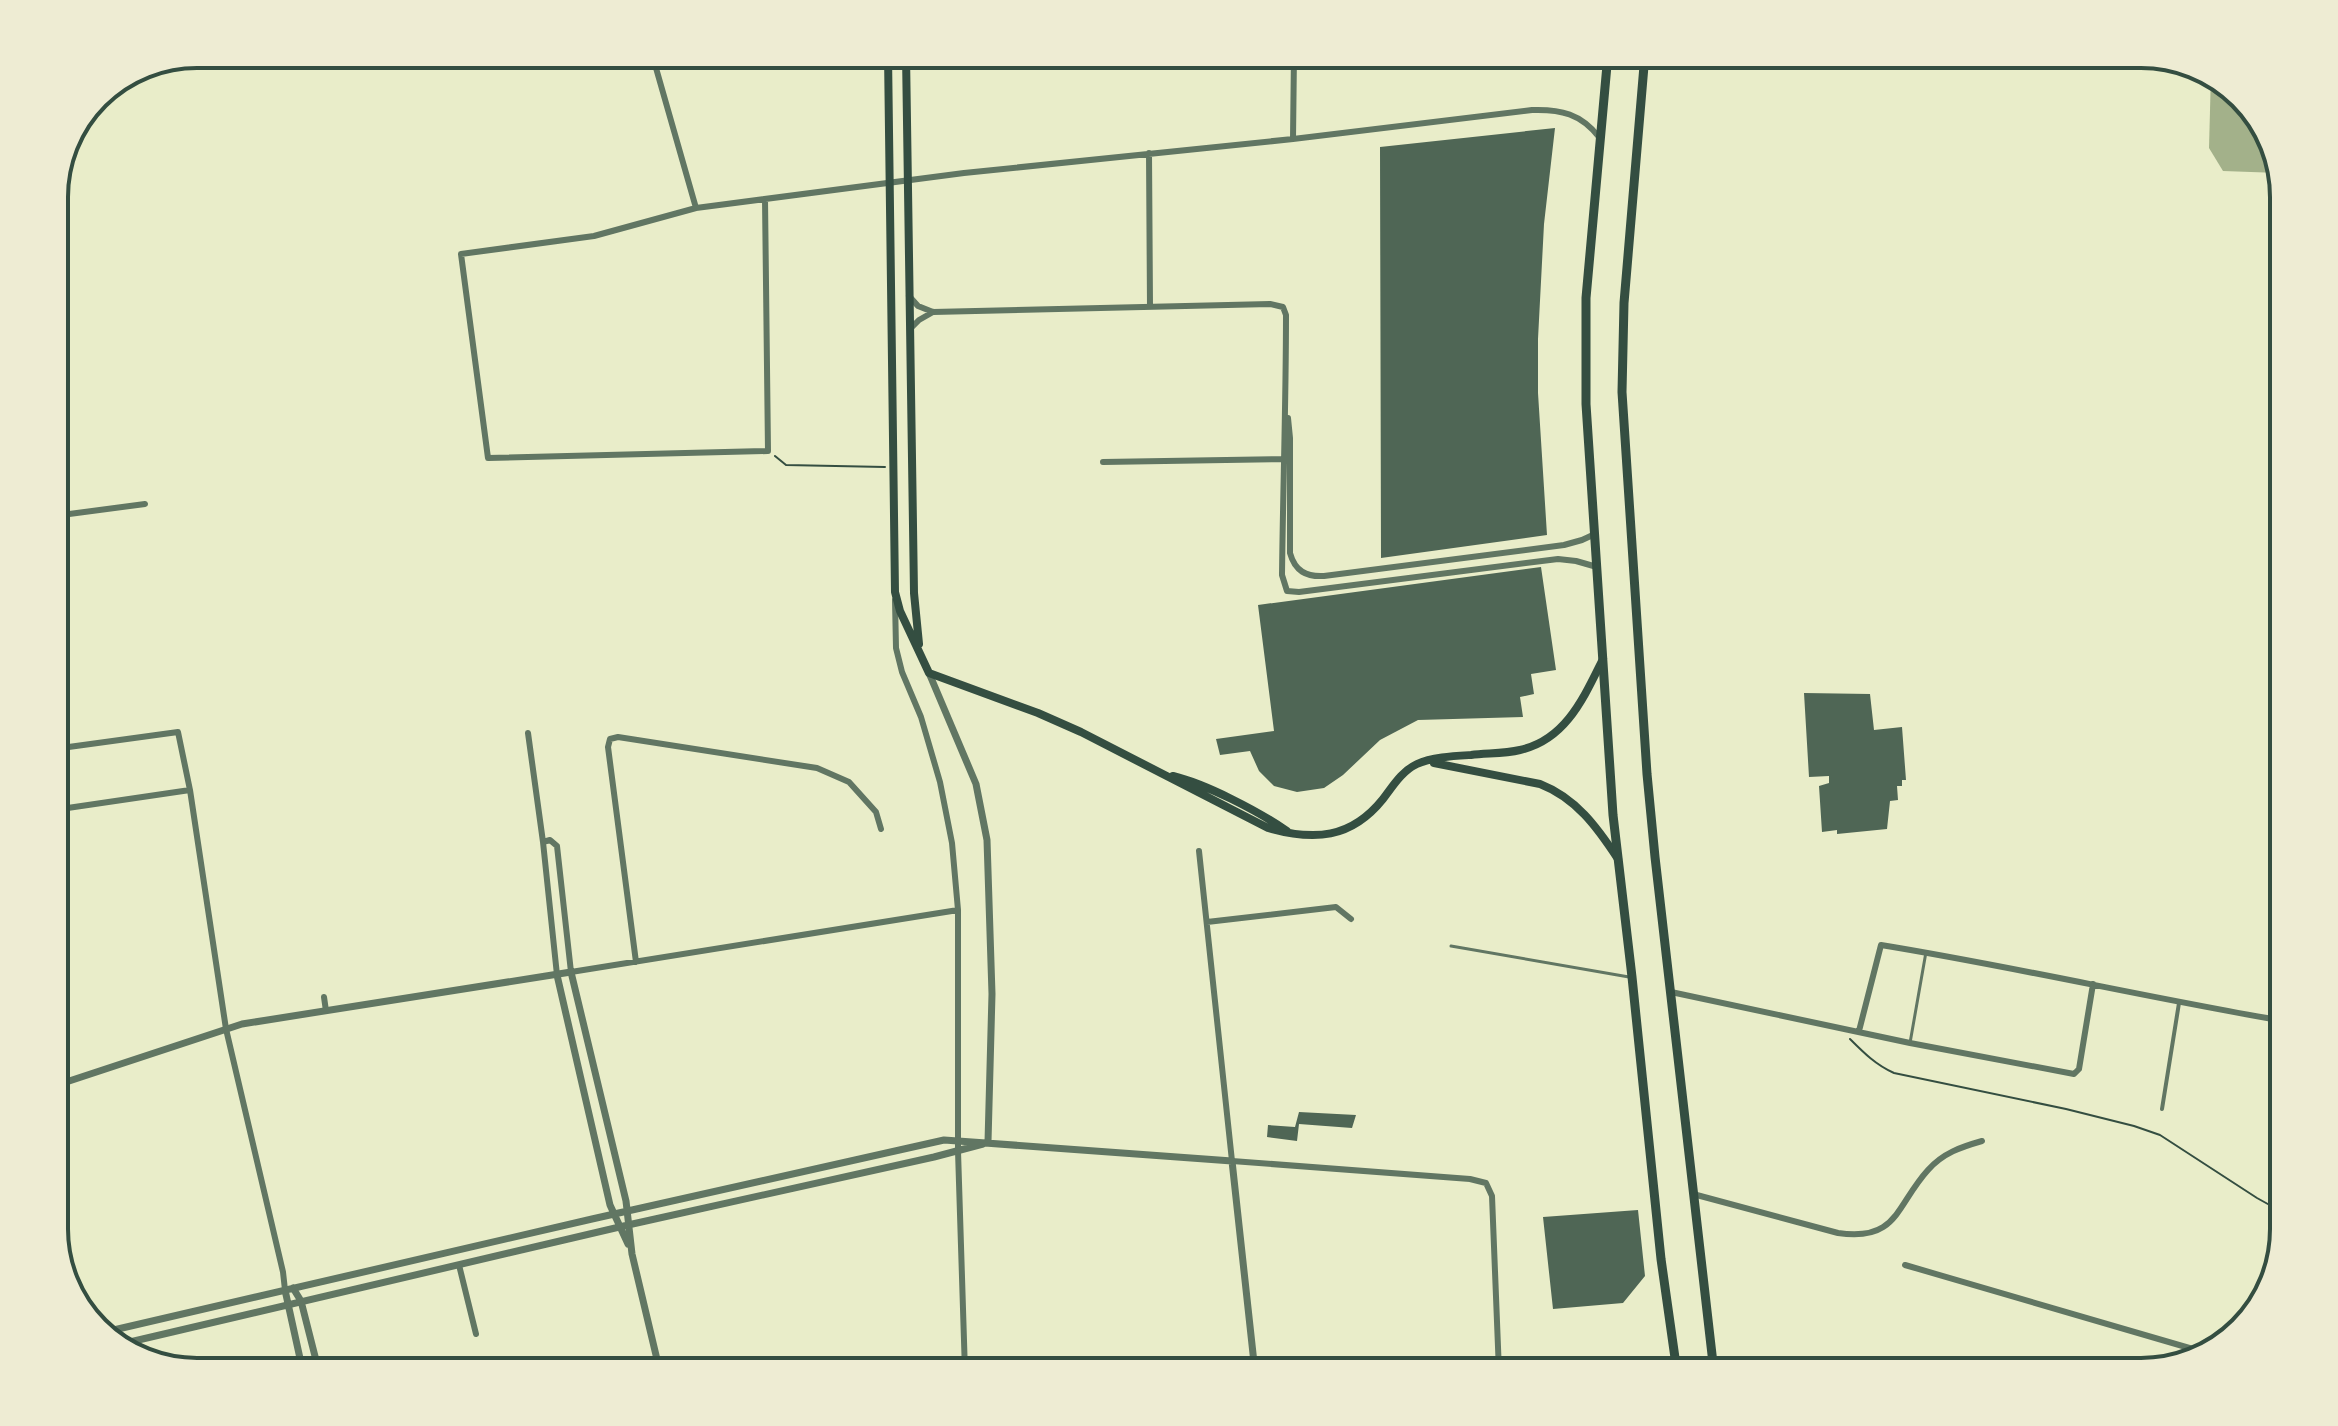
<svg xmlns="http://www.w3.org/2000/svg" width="2338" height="1426" viewBox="0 0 2338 1426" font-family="'Fira Sans Condensed',sans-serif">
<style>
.water{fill:#a3b18a}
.building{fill:#4f6655}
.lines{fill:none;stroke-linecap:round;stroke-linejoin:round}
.path{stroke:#344e41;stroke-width:2}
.service{stroke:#617663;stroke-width:3}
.pedestrian{stroke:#617663;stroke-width:4}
.minor{stroke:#617663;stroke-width:6}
.tertiary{stroke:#617663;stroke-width:7}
.secondary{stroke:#344e41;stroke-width:8}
.trunk{stroke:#344e41;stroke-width:9}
.rim{fill:none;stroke:#344e41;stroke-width:4}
</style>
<rect width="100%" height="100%" fill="#e9edc9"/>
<path class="water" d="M2211,73l54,52 14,48 -56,-2 -14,-23z"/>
<path class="building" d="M1555,128l-11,96 -6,115v54l9,142 -166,23 -1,-411z
M1541,567l15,103 -25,4 3,20 -14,3 3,20 -105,3 -38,20 -37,35 -19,13 -27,4 -23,-6 -15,-15 -9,-20 -30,4 -4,-16 58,-8 -16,-126z
M1804,693l66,1 4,36 28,-3 4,53h-4v6h-5l1,14 -8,1 -3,28 -50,5v-4l-15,2 -3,-46 10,-3v-7l-20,1z
M1299,1112l57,3 -4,13 -53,-4 -2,17 -30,-4 1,-12 27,2z
M1638,1210l7,66 -22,27 -70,6 -10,-92z"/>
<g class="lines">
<path class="path" d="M775,456l11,9 99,2
M1850,1039c14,14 26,26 44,34l172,36 68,17 26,9 97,63 27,15"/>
<path class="service" d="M1451,946l178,31
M1910,1043l16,-91"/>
<path class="pedestrian" d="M2162,1109l17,-106"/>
<path class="minor" d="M652,54l44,154
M1293,139l1,-85
M1149,153l1,154
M765,199l3,252 -280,7 -27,-204 133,-18 102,-28 268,-35 329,-34 239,-29c29,-1 49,4 67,27
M909,296l9,10 15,6 337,-8 13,3 3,8c0,87 -3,173 -4,260l5,16 12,1 259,-33 18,2 21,6
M910,329l9,-9 14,-8
M1288,418l2,20v115c5,18 16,24 34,23l240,-31 18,-5 13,-6
M1103,462l181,-3
M54,516l91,-12
M895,600l1,48 6,24 19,45 19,65 12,61 6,67v241l7,221
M528,733l15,109 14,133
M54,749l124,-17 12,58 36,239 57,243 2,18
M54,810l136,-20
M543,842l7,-2 7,6 14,126 387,-62
M1199,851l33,310 238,18 16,4 6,13 7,176
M1207,922l129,-15 15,12
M636,962l-28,-215 2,-8 8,-2 199,31 32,14 27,30 5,17
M1671,992l239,51 164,31 5,-5 14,-85
M324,997l2,14
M1859,1031l22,-86c135,22 268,53 403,76
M1693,1194l145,39c60,9 58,-28 90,-63 15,-17 33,-23 54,-29
M459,1265l17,69
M1905,1265l305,89"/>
<path class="tertiary" d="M929,673l47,111 11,56 5,154 -4,148
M557,975l53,230 18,39
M54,1086l188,-62 329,-52 55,229 6,53 28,118
M293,1288l8,13 18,71
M285,1290l18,82
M105,1332l487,-113 352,-79 14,1 274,20 23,211
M117,1345l511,-120 306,-68 49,-13"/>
<path class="secondary" d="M888,54l7,538 5,19 29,62 109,40 43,19 187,96c46,13 83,11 115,-29 10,-13 19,-28 34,-35 15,-7 37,-8 54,-9 16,-2 33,-1 49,-5 46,-10 64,-53 83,-91
M906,54l8,539 5,51
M1434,763l106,21c36,14 57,43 78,75
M1173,776c33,8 85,35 114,55"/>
<path class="trunk" d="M1608,54l-22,244v106l27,411 19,162 29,282 16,113
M1645,54l-21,249 -2,89 25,382 8,83 59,515"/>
</g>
<path d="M0 0H2338V1426H0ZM197 68H2141A129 129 0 0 1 2270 197V1229A129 129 0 0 1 2141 1358H197A129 129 0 0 1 68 1229V197A129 129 0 0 1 197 68Z" fill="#eeecd3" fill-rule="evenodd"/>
<path class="rim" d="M197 68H2141A129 129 0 0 1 2270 197V1229A129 129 0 0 1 2141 1358H197A129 129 0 0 1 68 1229V197A129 129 0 0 1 197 68Z"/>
</svg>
